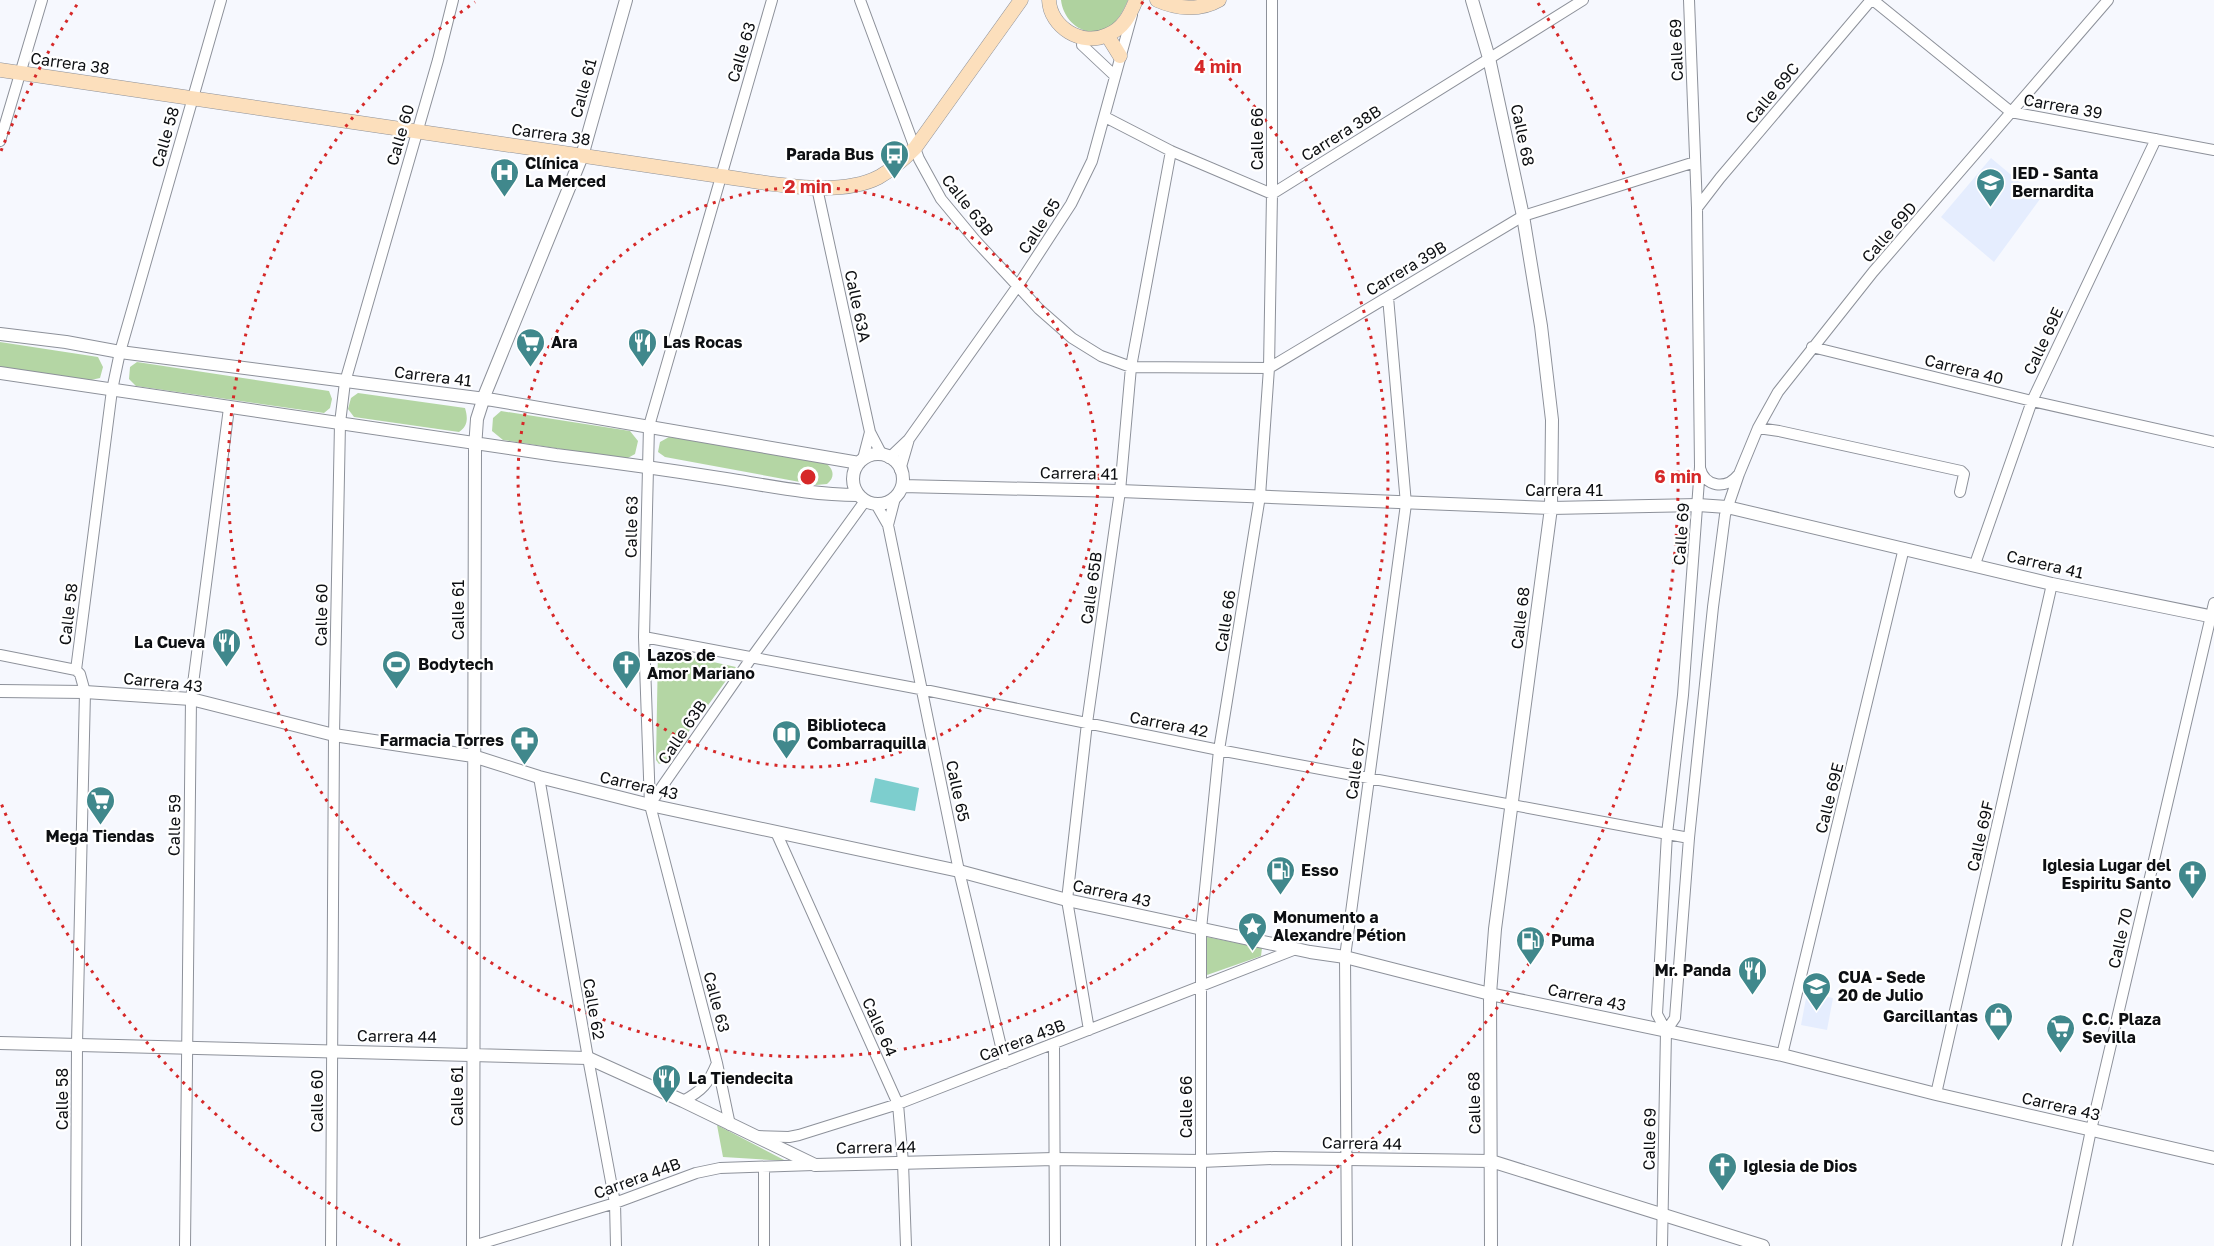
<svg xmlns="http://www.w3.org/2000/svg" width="2214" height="1246" viewBox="0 0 2214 1246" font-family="'Golos Text',sans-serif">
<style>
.built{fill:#e5edfe}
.green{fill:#b4d6a4}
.forest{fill:#afd29f}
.water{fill:#7dcece}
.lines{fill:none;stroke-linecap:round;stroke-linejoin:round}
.minor-casing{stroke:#8d919a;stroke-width:12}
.tertiary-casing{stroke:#8d919a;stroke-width:14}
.secondary-casing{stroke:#8d919a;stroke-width:15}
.minor{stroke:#fff;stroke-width:10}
.tertiary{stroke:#fff;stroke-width:12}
.secondary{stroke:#fcdfbc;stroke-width:14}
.ring{fill:none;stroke:#d62828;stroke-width:3;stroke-dasharray:3 6}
.labels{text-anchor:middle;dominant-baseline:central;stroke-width:4.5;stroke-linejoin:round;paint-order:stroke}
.street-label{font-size:16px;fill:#0d0f12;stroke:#fff}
.poi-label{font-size:16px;font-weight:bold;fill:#0d0f12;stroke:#fff;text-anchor:start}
.centre{fill:#d62828;stroke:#fff;stroke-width:3}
.ring-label{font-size:18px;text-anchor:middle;font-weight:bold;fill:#d62828;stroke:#fff;stroke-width:4.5;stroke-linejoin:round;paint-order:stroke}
</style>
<rect width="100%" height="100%" fill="#f6f8fe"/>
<path class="built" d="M1991,158l49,41 -46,63 -53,-45z
M1807,993l26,5 -6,32 -26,-5z"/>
<path class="green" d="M0,342l98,15 5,10 -3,11 -9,2 -91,-13z
M137,362l192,29 3,8 -2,9 -6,5 -188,-27 -7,-7 1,-12z
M358,393l107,15c3,10 3,18 -6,24l-105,-15 -6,-8 3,-11z
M501,411l129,20 8,10 -3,13 -9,5 -123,-19 -11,-9 1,-13z
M669,437l152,23c10,5 17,15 6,24l-11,1 -151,-28 -7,-5 2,-10z
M658,650l78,17 -69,94 -8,3 -3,-4z
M1207,937l55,11 -1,8 -54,19z
M717,1125l69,36 -63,-4z"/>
<path class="forest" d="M1061,0h67c-5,11 -11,24 -23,29 -22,10 -42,-9 -44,-29z"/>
<path class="water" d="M875,778l44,10 -4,23 -45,-9z"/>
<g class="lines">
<defs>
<path id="minor" d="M860,0l59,159 22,40 34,41 64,69 33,29 29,18 30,11 138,1 254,-152 172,-54
M1873,0l138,112 203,38
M1082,45l33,31
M1105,117l66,34 101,43 311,-194
M0,141l42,-141
M817,188l53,244 12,23
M1697,208l23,-30 151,-178
M1812,347l220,54 182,41
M1758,428l21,3 182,40 3,3 -4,18
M889,458l20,-19 108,-152 54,-83 21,-43 40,-146
M863,459l7,-27
M1700,468c5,19 26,22 38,7
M900,470l9,-31
M876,504l12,21 71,346 46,192
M888,525l7,-27
M1975,564l57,-163 124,-262
M644,637l276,52 299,61 470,88
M0,655l76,15
M539,777l49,281 27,145 1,43
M650,804l102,-147 113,-156
M776,832l122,272 5,59 3,83
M1089,1030l-22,-130 20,-177 33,-232 11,-124 40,-216
M1666,1031l9,-13 14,-180 24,-231 12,-92 14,-41 19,-46 20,-36 95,-120 235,-272
M1054,1044l1,202
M1782,1055l122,-507
M1936,1094l116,-510
M683,1101c20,-11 25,-17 34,-38
M730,1125l-13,-62 -67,-258 -6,-168 5,-211 123,-426
M756,1136l33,1 10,-2 99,-31 398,-155
M764,1167v79
M76,1246l1,-202 8,-352 -5,-18 -4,-4 36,-280 8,-38 101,-352
M185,1246l6,-547 38,-291
M331,1246l3,-511 6,-312 5,-41 93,-322 15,-60
M473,1246l142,-43 81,-30 24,-5 94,-3
M1201,1246v-317l18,-179 41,-254 9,-128 3,-174v-194
M1347,1246l-2,-289 61,-453 -18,-207
M1662,1246l4,-215 -9,-17 10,-180 16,-139 17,-228 -3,-259 -8,-208
M2067,1246l24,-116 123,-527"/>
<path id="tertiary" d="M1472,0l17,58 34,158 18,110 11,94 -1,88 -56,421 -5,65 1,252
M0,334l66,8 54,10 373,48 366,63
M0,373l556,82c57,7 113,15 170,24 44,7 87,16 132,16
M853 479a25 25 0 1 1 50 0a25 25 0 1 1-50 0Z
M902,486l218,5 431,17 147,-3 29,2 325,77 162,33
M0,691l85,1 106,7 143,36 139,21 66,21 111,28 309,66 108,29 243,52 35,5 145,37 292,61 154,39 278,64
M0,1043l588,15 95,43 132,64 239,-6 147,2 73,-3 217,3 272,85
M473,1246l2,-798 2,-29 8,-25 97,-238 44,-156"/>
<path id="secondary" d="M1049,0c1,27 33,47 58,35 16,-6 23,-20 29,-35
M1157,0c20,9 43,11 62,0
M1107,35l13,21
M0,70l720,106c45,6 117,23 159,1 14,-8 25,-18 36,-29l106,-148"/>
</defs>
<use href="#minor" class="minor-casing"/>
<use href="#tertiary" class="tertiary-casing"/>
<use href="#secondary" class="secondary-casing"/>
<use href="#minor" class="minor"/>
<use href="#tertiary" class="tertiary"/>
<use href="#secondary" class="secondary"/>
</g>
<g class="ring">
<circle cx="808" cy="477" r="290"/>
<path d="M1141 2A580 580 0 1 1 475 2"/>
<path d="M400 1245A870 870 0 0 1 1 803M1 151A870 870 0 0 1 78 3M1538 3A870 870 0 0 1 1216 1245"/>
</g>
<defs>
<symbol id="bus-pin" viewBox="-11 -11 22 30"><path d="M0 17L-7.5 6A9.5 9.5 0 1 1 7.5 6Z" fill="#40888c" stroke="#fff"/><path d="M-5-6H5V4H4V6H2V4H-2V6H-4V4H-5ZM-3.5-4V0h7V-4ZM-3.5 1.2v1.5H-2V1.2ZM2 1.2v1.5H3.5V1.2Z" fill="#fff"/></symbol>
<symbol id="hospital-pin" viewBox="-11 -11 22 30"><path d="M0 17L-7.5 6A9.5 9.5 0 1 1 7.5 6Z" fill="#40888c" stroke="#fff"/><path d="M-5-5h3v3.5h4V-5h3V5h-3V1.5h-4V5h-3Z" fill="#fff"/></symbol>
<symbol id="school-pin" viewBox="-11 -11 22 30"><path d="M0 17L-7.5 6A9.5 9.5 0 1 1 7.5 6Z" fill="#40888c" stroke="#fff"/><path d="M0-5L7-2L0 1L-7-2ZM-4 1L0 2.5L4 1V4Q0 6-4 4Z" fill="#fff"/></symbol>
<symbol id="supermarket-pin" viewBox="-11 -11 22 30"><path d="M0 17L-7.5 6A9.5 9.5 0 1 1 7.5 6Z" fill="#40888c" stroke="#fff"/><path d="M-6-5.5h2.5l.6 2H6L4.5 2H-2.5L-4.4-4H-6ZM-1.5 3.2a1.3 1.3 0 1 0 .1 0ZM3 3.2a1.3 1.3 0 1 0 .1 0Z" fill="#fff"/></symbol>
<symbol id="restaurant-pin" viewBox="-11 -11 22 30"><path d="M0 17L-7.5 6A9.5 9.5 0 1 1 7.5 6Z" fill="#40888c" stroke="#fff"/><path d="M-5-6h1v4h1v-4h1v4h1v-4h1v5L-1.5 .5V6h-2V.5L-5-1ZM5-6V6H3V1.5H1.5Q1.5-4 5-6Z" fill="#fff"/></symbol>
<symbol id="stadium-pin" viewBox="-11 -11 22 30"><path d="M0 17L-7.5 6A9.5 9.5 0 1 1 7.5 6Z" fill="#40888c" stroke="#fff"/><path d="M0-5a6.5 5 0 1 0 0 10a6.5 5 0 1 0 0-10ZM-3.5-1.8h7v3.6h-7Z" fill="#fff"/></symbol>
<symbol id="church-pin" viewBox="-11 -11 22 30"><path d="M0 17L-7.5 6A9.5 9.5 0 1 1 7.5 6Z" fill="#40888c" stroke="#fff"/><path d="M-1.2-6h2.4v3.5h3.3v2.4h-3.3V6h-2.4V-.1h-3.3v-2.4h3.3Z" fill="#fff"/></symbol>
<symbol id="library-pin" viewBox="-11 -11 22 30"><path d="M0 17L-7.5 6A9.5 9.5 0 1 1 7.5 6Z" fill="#40888c" stroke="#fff"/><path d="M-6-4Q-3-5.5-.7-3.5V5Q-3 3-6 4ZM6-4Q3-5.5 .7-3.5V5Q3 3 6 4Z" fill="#fff"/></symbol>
<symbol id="pharmacy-pin" viewBox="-11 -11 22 30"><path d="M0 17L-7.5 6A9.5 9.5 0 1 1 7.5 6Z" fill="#40888c" stroke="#fff"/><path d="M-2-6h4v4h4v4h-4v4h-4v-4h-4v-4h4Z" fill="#fff"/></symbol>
<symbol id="fuel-pin" viewBox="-11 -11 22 30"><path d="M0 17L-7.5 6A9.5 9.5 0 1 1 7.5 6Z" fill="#40888c" stroke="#fff"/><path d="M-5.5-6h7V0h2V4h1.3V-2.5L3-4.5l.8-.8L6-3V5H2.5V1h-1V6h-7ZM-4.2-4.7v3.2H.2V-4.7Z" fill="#fff"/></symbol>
<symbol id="sight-pin" viewBox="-11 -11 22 30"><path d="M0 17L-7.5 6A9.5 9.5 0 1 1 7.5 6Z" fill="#40888c" stroke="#fff"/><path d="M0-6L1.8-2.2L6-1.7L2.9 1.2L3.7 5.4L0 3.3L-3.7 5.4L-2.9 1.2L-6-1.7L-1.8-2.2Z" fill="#fff"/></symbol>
<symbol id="university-pin" viewBox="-11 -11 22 30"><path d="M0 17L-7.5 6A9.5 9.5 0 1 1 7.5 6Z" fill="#40888c" stroke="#fff"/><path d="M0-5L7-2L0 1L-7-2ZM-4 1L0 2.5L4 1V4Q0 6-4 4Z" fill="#fff"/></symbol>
<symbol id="shop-pin" viewBox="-11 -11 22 30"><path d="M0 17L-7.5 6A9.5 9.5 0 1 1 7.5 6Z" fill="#40888c" stroke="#fff"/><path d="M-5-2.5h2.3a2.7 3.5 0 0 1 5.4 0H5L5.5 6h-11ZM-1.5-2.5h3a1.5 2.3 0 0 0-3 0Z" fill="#fff"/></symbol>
</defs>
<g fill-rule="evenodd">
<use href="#bus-pin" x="878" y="138" width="33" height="45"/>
<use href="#hospital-pin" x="488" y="156" width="33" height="45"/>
<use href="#school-pin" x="1974" y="166" width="33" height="45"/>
<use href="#supermarket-pin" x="514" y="326" width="33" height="45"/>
<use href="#restaurant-pin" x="626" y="326" width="33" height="45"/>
<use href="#restaurant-pin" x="210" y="626" width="33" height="45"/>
<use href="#stadium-pin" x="380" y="648" width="33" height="45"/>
<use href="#church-pin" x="610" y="648" width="33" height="45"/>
<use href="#library-pin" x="770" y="718" width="33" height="45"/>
<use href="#pharmacy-pin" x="508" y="724" width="33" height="45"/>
<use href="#supermarket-pin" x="84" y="784" width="33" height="45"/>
<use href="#fuel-pin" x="1264" y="854" width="33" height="45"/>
<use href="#church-pin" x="2176" y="858" width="33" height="45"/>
<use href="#sight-pin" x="1236" y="910" width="33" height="45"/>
<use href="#fuel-pin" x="1514" y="924" width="33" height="45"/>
<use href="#restaurant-pin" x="1736" y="954" width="33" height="45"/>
<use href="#university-pin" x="1800" y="970" width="33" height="45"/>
<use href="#shop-pin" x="1982" y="1000" width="33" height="45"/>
<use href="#supermarket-pin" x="2044" y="1012" width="33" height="45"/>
<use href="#restaurant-pin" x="650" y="1062" width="33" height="45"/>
<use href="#church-pin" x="1706" y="1150" width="33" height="45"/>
</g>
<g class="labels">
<g class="street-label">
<text transform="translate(1676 50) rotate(-92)">Calle 69</text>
<text transform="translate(741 52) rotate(-73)">Calle 63</text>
<text transform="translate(70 63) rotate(8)">Carrera 38</text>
<text transform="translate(583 88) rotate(-75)">Calle 61</text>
<text transform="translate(1772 93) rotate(-50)">Calle 69C</text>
<text transform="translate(2063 106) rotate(10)">Carrera 39</text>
<text transform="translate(1341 133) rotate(-32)">Carrera 38B</text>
<text transform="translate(551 134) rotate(8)">Carrera 38</text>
<text transform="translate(400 135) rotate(-74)">Calle 60</text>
<text transform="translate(1523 135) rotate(78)">Calle 68</text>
<text transform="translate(165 137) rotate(-74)">Calle 58</text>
<text transform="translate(1257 139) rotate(-90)">Calle 66</text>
<text transform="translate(968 205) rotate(52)">Calle 63B</text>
<text transform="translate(1039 226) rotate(-57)">Calle 65</text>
<text transform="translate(1889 232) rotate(-49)">Calle 69D</text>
<text transform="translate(1406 268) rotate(-31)">Carrera 39B</text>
<text transform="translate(858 306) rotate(78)">Calle 63A</text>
<text transform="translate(2043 341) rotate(-65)">Calle 69E</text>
<text transform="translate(1964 369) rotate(14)">Carrera 40</text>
<text transform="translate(433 376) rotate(7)">Carrera 41</text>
<text transform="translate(1079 473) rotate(1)">Carrera 41</text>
<text x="1564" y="490">Carrera 41</text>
<text transform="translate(631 527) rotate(-89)">Calle 63</text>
<text transform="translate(1681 534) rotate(-86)">Calle 69</text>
<text transform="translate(2045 564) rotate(13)">Carrera 41</text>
<text transform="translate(1091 588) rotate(-82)">Calle 65B</text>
<text transform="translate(458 610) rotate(-90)">Calle 61</text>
<text transform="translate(68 614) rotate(-83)">Calle 58</text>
<text transform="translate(321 615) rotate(-89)">Calle 60</text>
<text transform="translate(1520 618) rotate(-83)">Calle 68</text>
<text transform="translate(1225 621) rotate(-81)">Calle 66</text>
<text transform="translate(163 682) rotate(6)">Carrera 43</text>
<text transform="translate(1169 724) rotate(11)">Carrera 42</text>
<text transform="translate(682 732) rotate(-56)">Calle 63B</text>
<text transform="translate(1355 769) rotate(-82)">Calle 67</text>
<text transform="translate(639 785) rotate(13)">Carrera 43</text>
<text transform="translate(958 791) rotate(78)">Calle 65</text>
<text transform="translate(1829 798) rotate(-76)">Calle 69E</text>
<text transform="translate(174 825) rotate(-89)">Calle 59</text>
<text transform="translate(1980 836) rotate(-77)">Calle 69F</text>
<text transform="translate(1112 893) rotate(12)">Carrera 43</text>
<text transform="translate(2120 938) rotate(-77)">Calle 70</text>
<text transform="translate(1587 997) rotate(12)">Carrera 43</text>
<text transform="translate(717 1002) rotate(75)">Calle 63</text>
<text transform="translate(594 1009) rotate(80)">Calle 62</text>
<text transform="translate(880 1027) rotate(66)">Calle 64</text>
<text transform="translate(397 1036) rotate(1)">Carrera 44</text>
<text transform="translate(1022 1040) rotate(-21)">Carrera 43B</text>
<text transform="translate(457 1096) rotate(-90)">Calle 61</text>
<text transform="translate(62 1099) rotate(-90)">Calle 58</text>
<text transform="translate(317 1101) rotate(-90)">Calle 60</text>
<text transform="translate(1474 1103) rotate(-91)">Calle 68</text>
<text transform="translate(2061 1106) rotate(13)">Carrera 43</text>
<text transform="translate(1186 1107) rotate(-90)">Calle 66</text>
<text transform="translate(1649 1139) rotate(-89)">Calle 69</text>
<text transform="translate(1362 1143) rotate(1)">Carrera 44</text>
<text transform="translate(876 1147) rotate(-1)">Carrera 44</text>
<text transform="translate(637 1178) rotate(-20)">Carrera 44B</text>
</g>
<g class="poi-label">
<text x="874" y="154" text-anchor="end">Parada Bus</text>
<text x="525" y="163">Clínica<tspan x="525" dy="18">La Merced</tspan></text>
<text x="2012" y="173">IED - Santa<tspan x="2012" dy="18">Bernardita</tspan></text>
<text x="551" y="342">Ara</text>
<text x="663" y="342">Las Rocas</text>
<text x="205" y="642" text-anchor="end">La Cueva</text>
<text x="647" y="655">Lazos de<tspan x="647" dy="18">Amor Mariano</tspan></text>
<text x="418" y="664">Bodytech</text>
<text x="807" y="725">Biblioteca<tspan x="807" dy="18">Combarraquilla</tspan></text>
<text x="504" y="740" text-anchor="end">Farmacia Torres</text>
<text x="100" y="836" text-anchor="middle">Mega Tiendas</text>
<text x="2171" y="865" text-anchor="end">Iglesia Lugar del<tspan x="2171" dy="18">Espiritu Santo</tspan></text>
<text x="1301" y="870">Esso</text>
<text x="1273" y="917">Monumento a<tspan x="1273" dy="18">Alexandre Pétion</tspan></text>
<text x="1551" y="940">Puma</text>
<text x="1731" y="970" text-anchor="end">Mr. Panda</text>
<text x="1838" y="977">CUA - Sede<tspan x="1838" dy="18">20 de Julio</tspan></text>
<text x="1978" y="1016" text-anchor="end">Garcillantas</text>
<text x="2082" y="1019">C.C. Plaza<tspan x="2082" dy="18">Sevilla</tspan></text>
<text x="688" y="1078">La Tiendecita</text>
<text x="1743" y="1166">Iglesia de Dios</text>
</g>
</g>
<circle cx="808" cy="477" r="9" class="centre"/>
<g class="ring-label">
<text x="1218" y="73">4 min</text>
<text x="808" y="193">2 min</text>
<text x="1678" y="483">6 min</text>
</g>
</svg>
